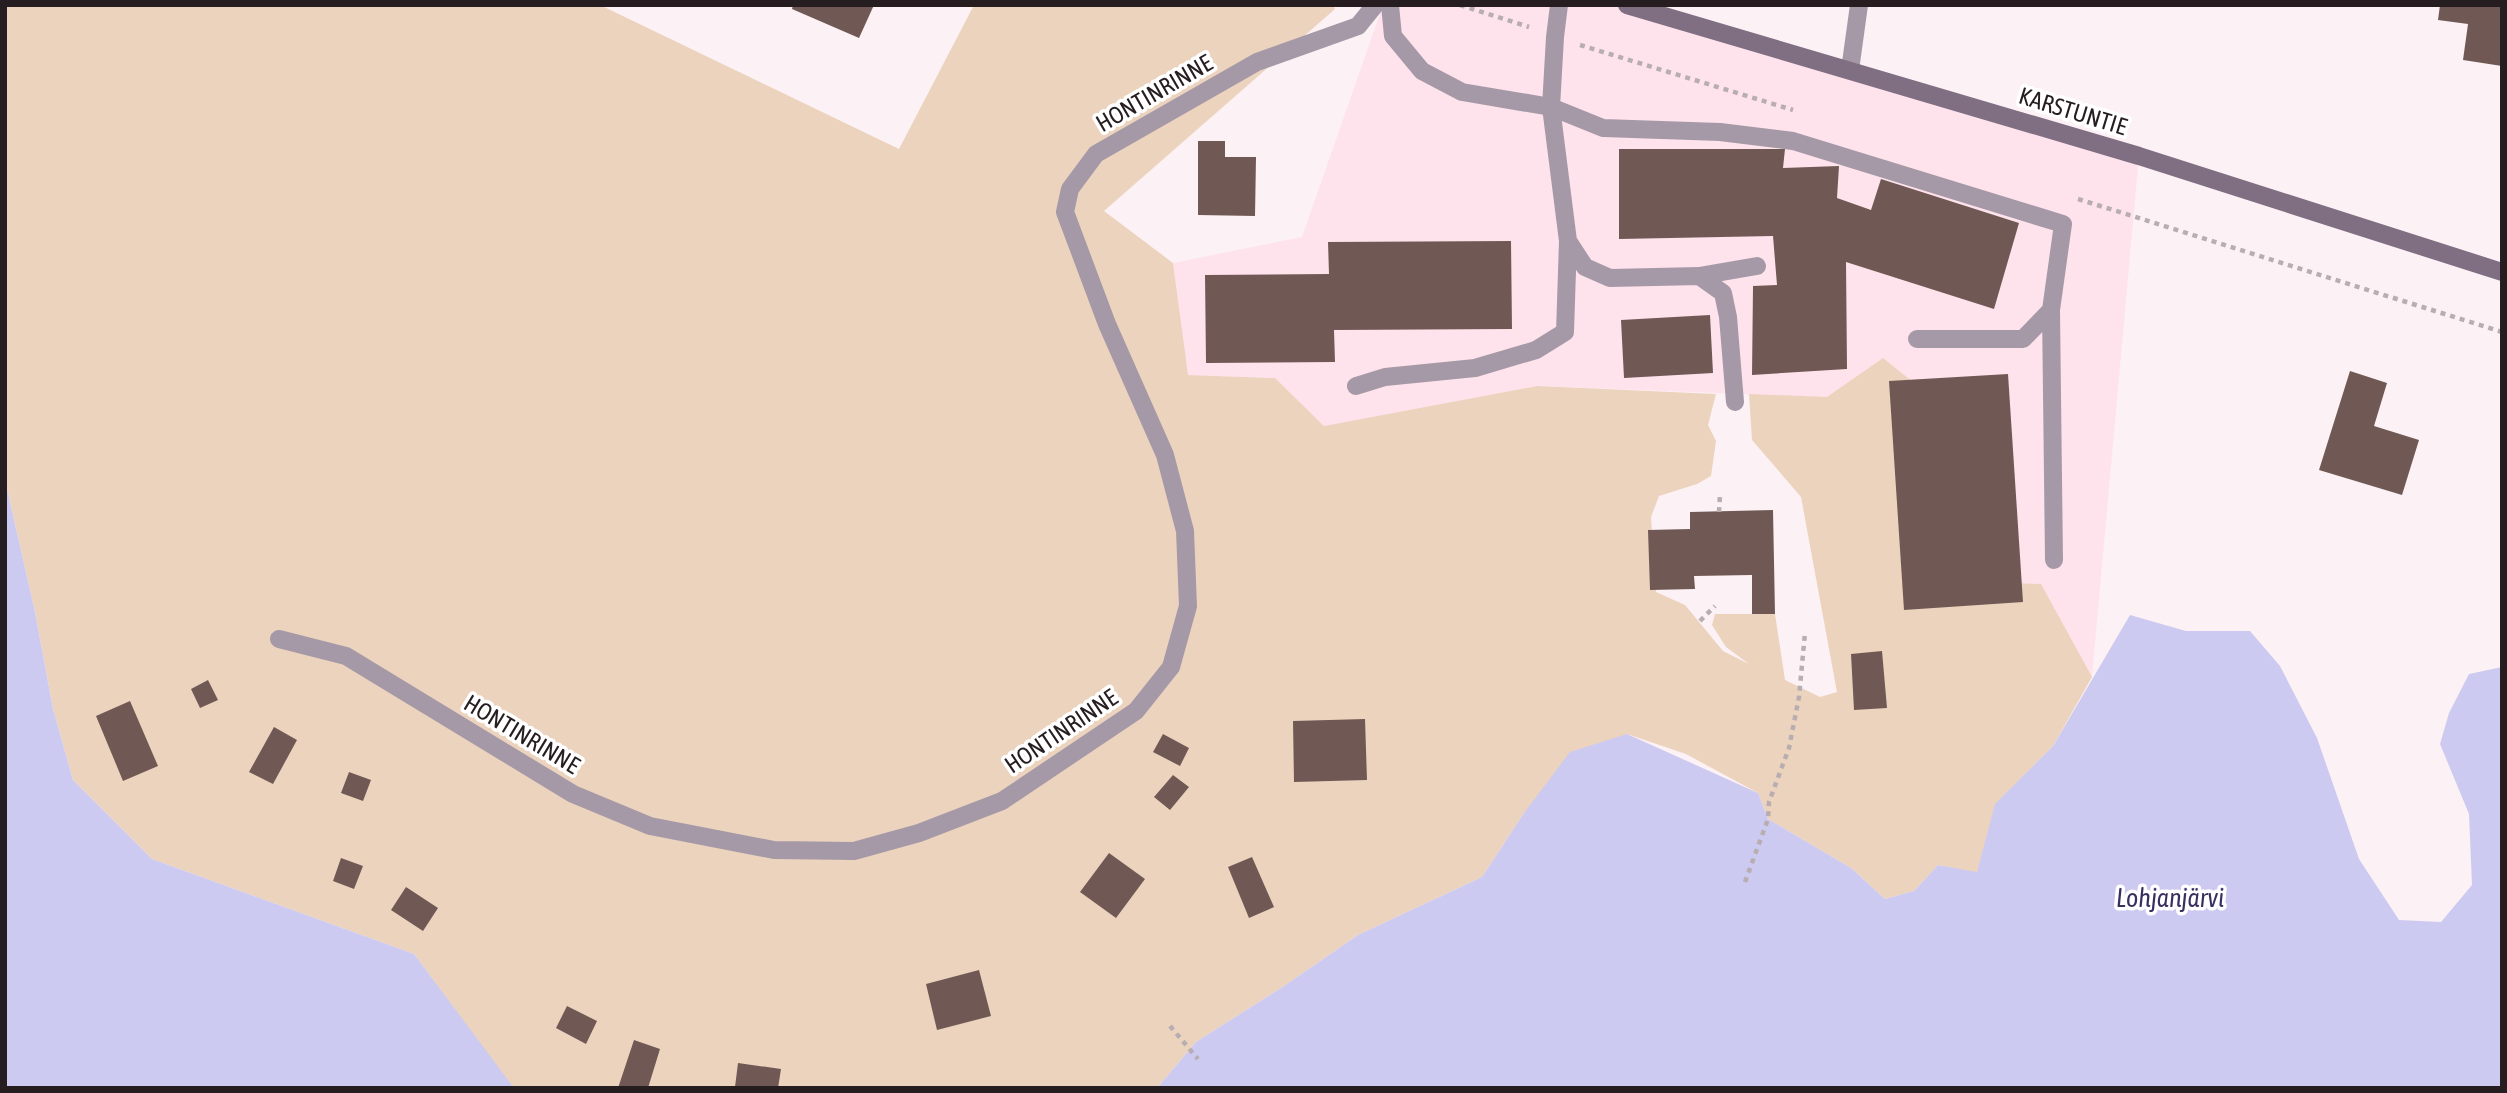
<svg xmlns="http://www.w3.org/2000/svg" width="2507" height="1093" viewBox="0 0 2507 1093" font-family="'Asap Condensed',sans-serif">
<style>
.built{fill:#ffe3ec}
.green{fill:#ecd3be}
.water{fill:#cdcaf1}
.building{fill:#705954}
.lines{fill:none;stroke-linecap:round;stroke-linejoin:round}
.path{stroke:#b8aeb1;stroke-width:4.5;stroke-dasharray:5 5;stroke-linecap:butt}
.lane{stroke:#a699a7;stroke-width:18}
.street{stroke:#a699a7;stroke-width:18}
.secondary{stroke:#806e82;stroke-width:18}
.labels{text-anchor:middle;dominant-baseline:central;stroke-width:7;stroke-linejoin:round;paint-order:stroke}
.street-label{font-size:24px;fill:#261d20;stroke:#fff}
.water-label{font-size:26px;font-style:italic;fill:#393061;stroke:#fff}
</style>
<rect width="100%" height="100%" fill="#fcf1f5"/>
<path class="built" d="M1383,5h244l512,151 -47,521 -96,126 -19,70 -106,-474 -334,-13 -213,40 -49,-48 -88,-3 -14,-112 129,-26z"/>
<path class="green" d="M5,5h595l299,144 75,-144h359l2,4 -231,202 69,52 15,112 87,3 49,48 213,-40 179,8 -8,31 8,16 -5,35 -14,8 -38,12 -8,21 5,75 29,13 38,46 26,13 -23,-17 -14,-22 3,-11h60l10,66 35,17 17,-5 -36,-195 -49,-57 -3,-46 78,3 56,-39 36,29 1,193 121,4 51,93 -39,69 -57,58 -19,69 -39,-8 -24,26 -29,8 -34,-31 -83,-49 -10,-26 -72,-39 -59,-20 -103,79 -42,64 -124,58 -74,51 -88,56 -39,46 -645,-1 -98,-133 -262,-95 -79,-79 -20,-71 -18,-97 -30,-132z"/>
<path class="water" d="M5,480l30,132 18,97 20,71 79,79 262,95 100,134h-509z
M2130,615l56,16h64l30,35 37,72 42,121 40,61 42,2 31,-37 -3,-71 -29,-70 9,-31 20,-39 33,-7v421h-1345l39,-46 88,-56 74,-51 124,-58 42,-64 46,-61 57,-18 131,59 10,26 83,49 34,31 29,-8 24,-26 39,7 18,-68 58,-58z"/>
<path class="building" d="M793,5h81l-15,33 -67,-29z
M2440,5l62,1v60l-39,-6 5,-36 -30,-4z
M1198,141h27v16h31l-1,59 -57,-1z
M1619,149h166l-2,19 56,-2 -2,32 34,12 10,-31 138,44 -25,86 -148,-47 1,107 -95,6 1,-89 24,-1 -4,-49 -154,3z
M1511,241l1,88 -178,1 1,32 -129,1 -1,-88 124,-1 -1,-32z
M1710,315l3,58 -89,5 -3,-58z
M2350,371l37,12 -13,43 45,14 -17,55 -83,-25z
M2008,374l15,228 -119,8 -15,-229z
M1773,510l2,104h-23v-39l-58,1 1,13 -45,1 -2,-60 42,-1v-17z
M1882,651l5,57 -33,2 -3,-56z
M208,680l10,20 -18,8 -9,-19z
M130,701l28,65 -35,15 -27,-65z
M1365,719l2,61 -73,2 -1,-61z
M274,727l23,13 -24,44 -24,-12z
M1163,734l26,14 -9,18 -27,-14z
M349,772l22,8 -8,21 -22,-8z
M1173,775l16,12 -19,23 -16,-13z
M1109,853l36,26 -29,39 -36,-26z
M1252,857l22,50 -25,11 -21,-51z
M341,858l22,8 -9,23 -21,-8z
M406,887l32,21 -15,23 -32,-21z
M979,970l12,46 -54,14 -11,-46z
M567,1006l30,15 -11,23 -30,-16z
M634,1040l26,9 -12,39h-30z
M738,1063l43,6 -3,19 -43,-1z"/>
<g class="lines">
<path class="path" d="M1460,5l69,22
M1580,45l213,65
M2078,199l424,133
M1719,512l1,-18
M1700,621l15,-15
M1745,882l23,-63 1,-17 20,-54 10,-51 6,-64
M1170,1026l28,33"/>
<path class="lane" d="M1390,5l3,31 29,35 40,21 89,15 52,21 117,4 73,9 270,83 -12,86 3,250
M1551,107l17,134 17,26 25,11 89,-2 24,17 5,24 7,85
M1699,276l58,-10
M1917,339h106l28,-29
M1356,386l29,-9 90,-9 61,-18 29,-18 3,-91"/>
<path class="street" d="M1850,70l9,-65
M1551,107l4,-70 4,-32
M279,639l67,17 227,138 77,32 124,24 80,1 65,-18 83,-32 134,-90 35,-44 17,-61 -3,-75 -20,-76 -58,-131 -42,-112 5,-23 26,-35 161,-92 101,-36 17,-21"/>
<path class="secondary" d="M1627,5l512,151 363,116"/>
</g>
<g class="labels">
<g class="street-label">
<text transform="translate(1154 93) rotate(-30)">HONTINRINNE</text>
<text transform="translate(2073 111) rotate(17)">KARSTUNTIE</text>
<text transform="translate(1061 731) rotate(-34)">HONTINRINNE</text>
<text transform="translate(522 734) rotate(31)">HONTINRINNE</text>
</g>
<g class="water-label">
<text x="2170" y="898">Lohjanjärvi</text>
</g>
</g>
<rect width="2507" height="1093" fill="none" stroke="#261d20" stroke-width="14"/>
</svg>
